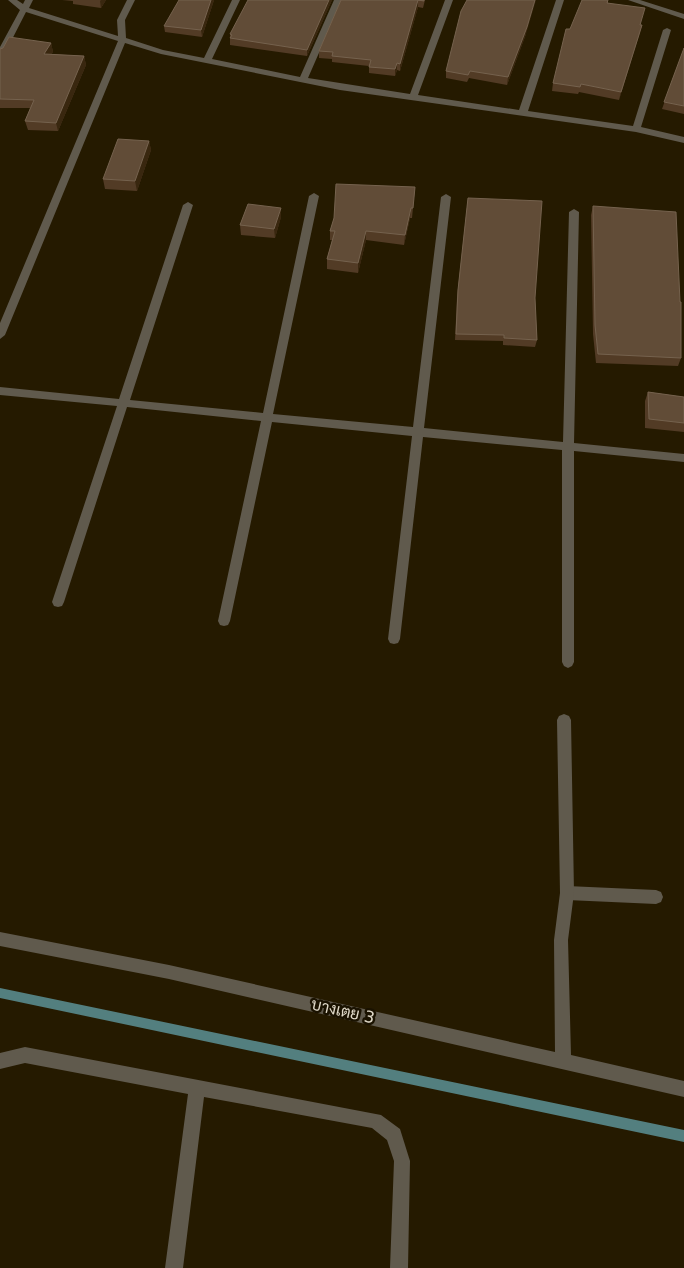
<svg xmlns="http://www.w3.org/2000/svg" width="684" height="1268" viewBox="0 0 684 1268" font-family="'DejaVu Sans',Sarabun,sans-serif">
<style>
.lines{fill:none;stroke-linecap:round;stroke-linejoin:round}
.stream{fill:#537f7f;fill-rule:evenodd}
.service{fill:#605a4d;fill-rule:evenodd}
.minor{fill:#605a4d;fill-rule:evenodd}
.wall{fill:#523b25}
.shaded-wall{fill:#39270f}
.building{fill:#614c37;stroke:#75624e}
.labels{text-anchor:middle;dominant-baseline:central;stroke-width:5;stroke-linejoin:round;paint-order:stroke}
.near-street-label{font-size:16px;fill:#e0d9c8;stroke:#1a1200}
</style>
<rect width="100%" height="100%" fill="#251a00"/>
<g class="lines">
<path class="stream" d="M0,988l684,142v12l-684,-144z"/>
<path class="service" d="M567,886l89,4 5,2 2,5 -2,5 -5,2 -89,-4 -5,-2 -2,-5 2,-5z"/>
<path class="minor" d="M8,0h9l6,4 2,-4h8l-4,8 89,28 -1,-16 10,-20h8l-10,20 1,18 37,12 41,8 28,-58h8l-28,59 88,18 34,-77h8l-34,78 102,16 35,-94h8l-35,95 101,15 37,-110h8l-36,111 105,15 30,-96 4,-2 4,2 -30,97 43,10v6l-48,-11 -296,-42 -179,-36 -36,-11 -120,292 -5,4v-16l118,-282 -92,-29 -22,43 -4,2v-10l20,-37z
M628,0h12l44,14v5z
M314,193l5,3 -46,218 140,13 28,-230 5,-3 5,3 -27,231 139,14 6,-230 5,-3 5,3 -5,231 110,11v8l-110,-11v211l-2,4 -4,2 -4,-2 -2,-4v-212l-139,-13 -23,202 -2,4 -4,1 -4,-1 -2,-4 24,-203 -140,-14 -42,199 -2,4 -4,1 -4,-1 -2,-4 43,-200 -134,-14 -63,195 -2,4 -4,1 -4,-1 -2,-4 65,-196 -117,-11v-8l119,12 64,-194 5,-3 5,3 -63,195 133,13 46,-217z
M564,714l5,2 2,4 3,173 -6,47 3,115 113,26v16l-515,-118 -169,-33v-14l169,33 386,87 -1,-112 6,-47 -3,-173 2,-4z
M25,1047l356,68 19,14 10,32 -2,107h-18l4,-107 -7,-21 -15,-12 -168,-31 -21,171h-18l23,-174 -163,-31 -25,6v-16z"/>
</g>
<path class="wall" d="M62,0h44l-5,8 -28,-4v-3z
M214,0l-12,37 -37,-5 -1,-6z
M332,0l-25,56 -77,-11v-11z
M341,0h84l-2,8 -5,-1 -18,64 -3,-1 -2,6 -26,-3v-7l-37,-4v-3l-13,-1v-7z
M608,0v3l33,22h1l-23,75 -40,-8 -1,2 -26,-3 1,-8 17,-54z
M526,34l-19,51 -38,-7 -2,4 -21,-4v-7z
M51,43l2,9 -2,2 33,2 2,9 -28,66 -30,-1 -3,-9 5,-13h-30v-59z
M684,48v66l-22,-5z
M149,141l2,9 -14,41 -32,-2 -2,-10z
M415,187l-3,31h-2l-6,27 -38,-5 -8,33 -31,-4v-10l5,-19h-2v-9l4,-13z
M468,198l67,100 2,42 -2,7 -32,-2v-4l-48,-1 2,-43z
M593,206l88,152 -3,8 -82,-3 -3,-29 -2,-119z
M281,217l-6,21 -34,-3 -1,-10z
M648,392l36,5v35l-39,-4v-27z"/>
<path class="shaded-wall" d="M101,0h5l-5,8 -1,-7z
M211,0h3l-12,37 -1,-7z
M329,0h3l-25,56v-6z
M418,0v7l-18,64v-7z
M535,0h1l-10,34 -19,51 1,-8z
M642,25l-2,8 -21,67 2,-8z
M51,43l2,9 -7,10 -2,-8z
M84,56l2,9 -28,66 -2,-8z
M397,63v7l-2,6v-7z
M149,141l2,9 -14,41 -2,-10z
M281,208v9l-6,21 -1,-9z
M411,208l-1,10 -6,27 1,-10z
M366,231v9l-8,33v-10z"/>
<path class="building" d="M179,0h32l-10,30 -37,-4z
M248,0h81l-22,50 -77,-12 2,-3 -2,-1z
M341,0h83v1l-6,-1 -18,64 -3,-1 -2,6 -26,-2 2,-7 -39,-4 1,-4 -14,-1z
M467,0h68l-8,27 -19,50 -38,-6 -2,4 -22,-4 15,-60z
M582,0h26l-1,3 38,5 -5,17h2l-21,67 -40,-8 -1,3 -27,-4 13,-54h4z
M9,37l42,6 -7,11 40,2 -28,67 -31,-2 9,-21 -34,-1v-50l3,-1z
M684,48v58l-20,-4z
M118,139l31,2 -14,40 -32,-2z
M336,184l79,3 -2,21h-2l-6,27 -39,-4 -8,32 -31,-4 8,-28h-5l4,-13z
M468,198l74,3 -7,97 2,42 -33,-2v-3l-48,-1 2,-44z
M248,204l33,4 -7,21 -34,-4z
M593,206l83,6 4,90h1v56l-83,-4 -3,-29z
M648,392l36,5v26l-35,-4z"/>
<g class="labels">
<g class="near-street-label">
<text transform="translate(343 1011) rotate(13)">บางเตย 3</text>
</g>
</g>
</svg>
